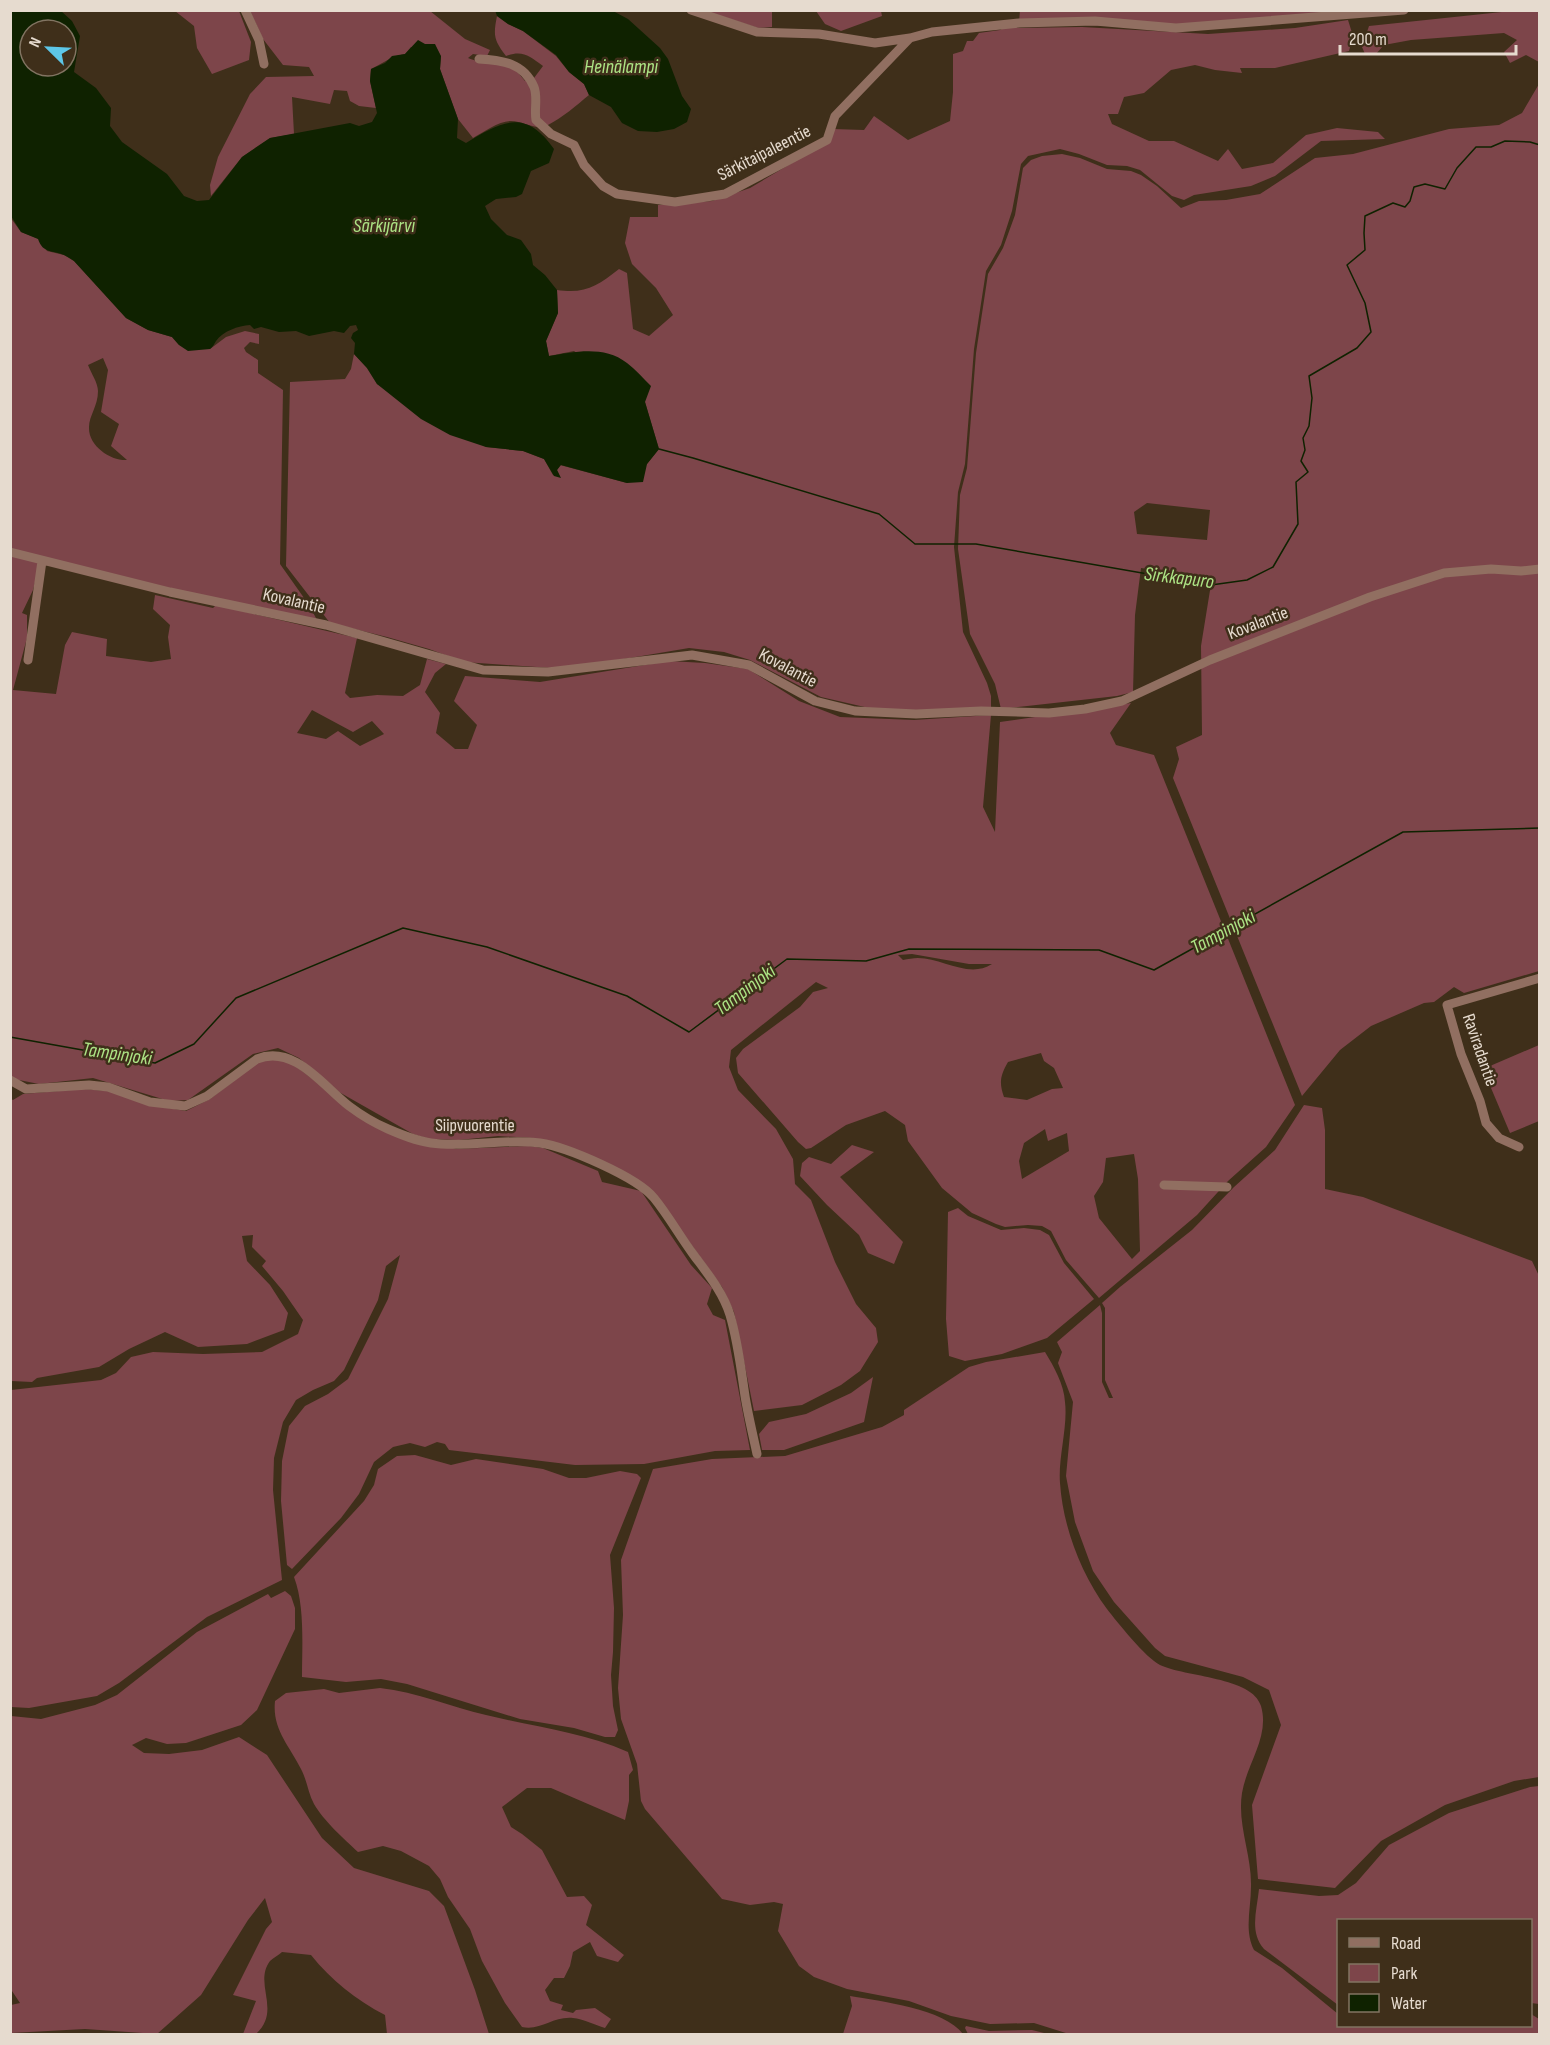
<svg xmlns="http://www.w3.org/2000/svg" width="1550" height="2045" viewBox="0 0 1550 2045" font-family="'Sofia Sans Condensed',sans-serif">
<style>
.green{fill:#7d454a;fill-rule:evenodd}
.water{fill:#0f2200;fill-rule:evenodd}
.lines{fill:none;stroke-linecap:round;stroke-linejoin:round}
.stream{stroke:#0f2200;stroke-width:1.5}
.minor{stroke:#916f61;stroke-width:9}
.labels{text-anchor:middle;dominant-baseline:central;stroke-width:5;stroke-linejoin:round;paint-order:stroke}
.street-label{font-size:18px;fill:#e6dbcf;stroke:#3f2f1a}
.water-label{font-size:20px;font-style:italic;fill:#ade485;stroke:#3f2f1a}
</style>
<rect width="100%" height="100%" fill="#3f2f1a"/>
<path class="green" d="M1020,10l383,1 -227,17 -157,-5z
M175,11h64l12,31 -2,18 -37,14 -15,-26 -3,-22z
M250,11h180l35,28 25,11 -3,6 -14,-2 -5,4c17,7 21,1 34,4 10,2 17,12 23,19l9,-3 9,-12c-14,-10 -20,-16 -37,-10 -12,-16 -13,-20 -9,-40l11,8 15,7 33,25 13,16 15,12 5,11c-12,10 -27,23 -41,30 -13,6 -24,-4 -37,-4 -12,0 -27,11 -38,17l-15,-19 -18,-50 1,-13 -30,-9 -6,7c-13,2 -22,9 -34,15l-1,12 6,27 -17,-2 -9,-5 -3,-10 -13,-1 -4,14 -38,-7 2,37 -24,4 -28,19 -31,39 -1,-11 8,-28 32,-63 16,-17 48,-1 -5,-9 -26,-2 -20,-26z
M705,11h67v16l-14,1z
M816,11h65l1,5 -41,15 -16,-7z
M1511,11h28v51l-13,-7 -16,8 -6,-11 13,-12 -13,-7 -93,7 -27,5 -9,10 -10,-1 -3,-7 7,-21z
M1348,20l5,16 -4,15 -74,17h-35l2,5 -27,-3 -20,-5 -24,5 -27,23 -20,4 -6,17h-10l4,10 37,17h25l44,20 10,-12 14,20 31,-6 33,-28 31,-7 41,4 7,7 -64,2 -46,35 -24,10 -57,9 -10,5 -12,-4 -32,-26 -13,-4 -20,-1 -28,-11 -19,-5 -32,7 -7,8 -9,47 -11,34 -15,26 -12,78 -9,115 -7,28 -4,55 9,85 24,51 4,13v11l-70,5 -52,-4 -48,-11 -71,-37 -26,-8 -35,-4 -71,12 -67,8 -87,-6 -35,-13 -42,-12 -57,-14 -44,-57 4,-184 55,-3 6,-10 3,-15 13,14 10,16 109,63 37,4 21,8 9,16 7,2 -3,-7 3,-5 67,18 20,-19 12,-15 -14,-47 -71,-51 -25,5 -3,-15 12,-28 -1,-23c29,4 40,-4 62,-21l8,4 6,56 16,7 24,-21 -17,-27 -24,-24 -7,-21 5,-26h28v-12l54,-4 38,-13 79,-47 4,-12 31,1 10,-14 34,24 42,-19 3,-29v-38l10,-3 4,-10h6l6,-8 21,-3 7,-4 13,2 62,-1 126,7 87,-6z
M1539,84v887l-75,22 -10,-6 -20,15 -10,1 -53,23 -31,24 -38,46 -129,-318 6,-19 -3,-12 26,-12 -1,-89 11,-68 -71,-10 -6,47 -2,77 -16,4 -116,13 -6,-25 -25,-50 -12,-85 2,-54 7,-27 9,-115 12,-79 15,-26 12,-33 8,-47 8,-8 11,-4 20,-2 18,4 27,11 24,2 10,4 16,11 24,22 18,-7 27,-1 34,-6 55,-36 38,-4 96,-25 50,-4 23,-12zM1147,503l63,7 -3,30 -70,-6 -3,-22z
M10,217l11,15 18,7 8,12 17,4 10,6 52,57 22,12 24,7 7,8 31,4 16,-12 19,-6 14,3v10l-9,-2 -6,6 2,4 12,8v13l25,17 -3,174 29,41 8,15 -153,-33 -153,-38zM103,358l5,12 -7,42 18,12 -8,22 16,14c-16,1 -39,-14 -38,-33 0,-11 9,-21 9,-36 0,-8 -7,-18 -10,-26z
M10,555l30,8 -7,27 -11,23 5,2v23l-14,52 43,4 9,-49 7,-13 35,7 -1,17 45,6 20,-3 -3,-22 2,-12 -17,-16 2,-14 58,13 3,-3 141,33 -12,55 5,5 27,-3 26,1 17,-11 7,-26 19,5 -11,9 -10,19 15,21 -4,20 19,16h13l9,-24 -23,-24 11,-25 75,6 129,-21 36,2 43,6 51,32 41,16 74,3 77,-5 -8,92 12,25 5,-110 131,-19 -21,30 6,12 38,10 141,350 -29,42 -38,34 -31,34 -98,83 -33,-38 -15,-29 -9,-5 -14,-1 -23,2 -9,-3 -24,-11 -30,-25 -34,-47 -3,-16 -20,-14 -39,14 -35,23 -5,1 -8,-7 -60,-69 -2,-15 7,-9 57,-42 13,-15 15,-4 -12,-6 -85,68 -2,17 9,23 38,39 17,30 2,25 16,16 24,62 21,42 20,24 2,14 -18,29 -19,14 -39,20 -48,6 -20,-99 -12,-25 -66,-91 -86,-49 -37,-9 -35,-2 -39,4 -30,-1 -16,-5 -74,-42 -40,-34 -21,-10 -25,6 -65,46 -19,1 -76,-23 -54,6 -25,-5 -4,-4zM312,710l41,22 19,-11 12,13 -24,12 -22,-15 -12,8 -29,-6zM912,954l57,10h23c-23,15 -50,-6 -74,-6 -5,0 -10,1 -15,2l-5,-5zM1041,1053l3,8 10,7 9,20 -11,1 -25,11 -23,-3c-5,-14 -4,-21 4,-35zM1045,1129l3,12 19,-8 2,18 -47,28 -3,-18 5,-18zM1134,1154l4,25 2,72 -8,8 -33,-41 -5,-22 9,-14 3,-24z
M1539,1045v76l-29,12 -27,-64z
M278,1058l11,3 75,58 92,30 73,-3 14,2 55,23 4,11 39,9 50,74 21,23 -5,16 6,11 12,5 25,130 -35,1 -71,13 -69,1 -126,-15 -4,-6 -8,-2 -12,5 -15,-4 -17,4 -19,15 -15,32 -18,24 -49,51 -5,-4 -6,-64 1,-40 7,-35 16,-20 23,-12 20,-15 40,-80 12,-44 -14,11 -8,34 -34,70 -10,11 -21,9 -17,10 -13,22 -9,36 -1,32 9,90 -75,37 -88,66 -22,13 -68,12 -18,-1v-317l90,-10 15,-7 15,-16 22,-5 50,2 59,-2 36,-18 5,-14 -20,-29 -21,-25 4,-5 -14,-14 1,-12 -11,1 5,25 23,24 18,28 -4,17 -37,14 -49,3 -33,-15 -36,17 -30,18 -62,11 -5,4 -21,-1v-282l2,1 10,-6 59,-5 26,2 43,14 35,6 24,-12 51,-39z
M1304,1105l18,3 3,22v59l38,8 169,64 8,17 -1,499 -25,4 -69,24 -64,36 -46,47 -77,-9 -6,-74 29,-80 -12,-35 -26,-13 -78,-21 -10,-8 -41,-46 -21,-31 -18,-49 -9,-46 7,-74 -15,-39 4,-11 -5,-10 43,-37 2,8v69l7,16h4l-8,-18v-72l-3,-5 18,-16 72,-57 42,-43 41,-37z
M852,1145l22,7 -34,25 63,65 -9,22 -26,-11 -9,-18 -32,-30 -27,-29 2,-13 7,-6 22,7z
M958,1208l10,8 33,14 23,-2 16,2 9,5 15,28 30,36 -47,39 -45,16 -37,7 -16,-5 -3,-37 2,-107z
M1045,1352c9,15 19,32 20,50 3,25 -7,55 -5,81 3,44 21,91 47,126 10,13 39,49 53,56 25,12 93,12 101,41 9,31 -14,57 -19,87 -5,32 10,62 9,94 0,21 -7,44 3,63l28,18 56,46v12h192l1,-12 8,5v15h-470l-35,-11 -44,1 -39,-8 -42,-15 -62,-12 -33,-12 -15,-11 -21,-35 5,-27 -9,-2 -24,3 -28,-6 -77,-90 -4,-8 -4,-37 -16,-45 -3,-31 5,-73 -2,-55 32,-91 59,-10 73,-3 97,-29 22,-12v-5l65,-43 17,-5z
M873,1377l-9,45 -80,28h-22l-3,-16 10,-12 37,-8 45,-21z
M415,1455l36,10 25,-6 67,10 26,9h17l34,-7 17,3 4,4 -31,77 4,53 -1,44 -2,23 2,31 5,24 -3,7h-10l-31,-9 -54,-9 -113,-35 -26,-5 -35,3 -44,-5c0,-31 3,-71 -8,-100l70,-76 10,-16 4,-16 19,-13z
M285,1591l6,5 4,12v21l-38,81 -16,15 -55,18 -19,1 -21,-6 -14,7 12,8 25,1 33,-4 37,-13 28,18 55,83 32,30 75,23 15,15 31,84 14,44h-102l-2,-19c-29,-15 -54,-35 -74,-60l-29,-3c-3,3 -9,6 -12,9 -17,23 12,49 -14,73h-13l13,-33 -23,-6 33,-66 6,-7 -7,-24 -17,22 -47,75 -44,39 -72,-5 -74,4v-28l9,-2 -10,-15 1,-272 30,3 54,-14 22,-10 80,-63 71,-38 3,4z
M380,1688c37,4 71,19 106,27 48,12 97,17 142,37l5,18 -4,5v26l-4,19 -74,-32h-24l-25,19 9,20 11,7 20,16 25,47 17,-1 8,9 -6,20 38,30 -6,7 -21,-6 -7,-14 -17,10 -3,14 -6,12h-10l-9,12 5,11 13,4 -2,5 12,3 3,-3 19,-2 16,11 -6,9c-10,-3 -22,-9 -32,-10 -20,-2 -32,13 -51,9l-17,-24 -23,-42 -12,-32 -22,-32 -8,-18 -11,-13 -28,-15 -18,-5 -25,6c-14,-13 -35,-32 -44,-48 -6,-11 -7,-24 -13,-35 -12,-24 -29,-40 -26,-68l11,-8 38,-4 15,4z
M1539,1786v218l-8,-1 -1,-83h-192v85l-74,-56c-15,-17 -7,-39 -5,-60l60,7 19,-1 18,-12 33,-38 60,-32 81,-26z
M850,1996c30,5 95,13 113,38h-120l9,-28z
M966,2026l23,5 43,-1 16,4h-80l-3,-6z"/>
<path class="water" d="M495,10l118,1 15,8 32,29 8,11 14,37 9,13 -4,13 -13,7 -17,3 -19,-1 -16,-8 -11,-16 -22,-12 -5,-11 -15,-12 -13,-17 -33,-24 -15,-7 -11,-8z
M10,11h51l11,10 8,15 -6,36 22,16 15,20 -1,18 12,16 45,32 17,22 13,5 12,-1 33,-43 28,-19 80,-15 9,3 13,-4 5,-9 -7,-32 1,-12 14,-6 7,-7 13,-2 13,-14 7,4h10l6,12 -1,13 18,50 -1,19 9,5c36,-22 59,-35 88,6l-5,14 -18,8 -9,23 -6,3 -20,2 -11,7 6,13 16,16 14,5 10,14 2,11 12,10 12,15 1,23 -12,28 3,15c25,-4 55,-11 78,7 8,6 16,15 24,23l-6,16 14,47 -12,15 -4,18 -16,1 -66,-18 -4,5 4,8 -7,-2 -10,-17 -21,-8 -37,-4 -36,-12 -29,-16 -44,-35 -10,-16 -13,-14 1,-11 -4,-5 2,-5 5,-3 -2,-5 -6,1 -6,7 -10,-2 -25,5 -13,-5 -17,1 -18,-5 -7,2 -4,-4c-12,1 -27,6 -34,16 -2,3 -3,6 -6,8l-22,2 -9,-6 -7,-8 -24,-7 -22,-12 -52,-57c-3,-2 -6,-4 -10,-6 -11,-5 -21,-1 -26,-16l-17,-7 -10,-16zM30,30h36v36h-36z"/>
<g class="lines">
<path class="stream" d="M659,449l34,9 186,56 36,30h61l235,41 36,-5 26,-13 25,-43 -2,-42 12,-10 -7,-11 4,-11 -2,-12 6,-12 3,-28 -3,-22 48,-28 14,-16 -6,-29 -18,-38 18,-15 -1,-17 1,-17 28,-13 12,4 5,-6 4,-14 11,-3 20,5 12,-21 19,-21h15l14,-6 25,1 10,3
M10,1037l145,26 39,-19 42,-46 167,-70 84,19 140,49 62,36 98,-73 79,2 43,-12 190,1 55,20 249,-138 137,-4"/>
<path class="minor" d="M245,10l14,30 5,24
M691,10l66,22 62,2 56,9 35,-5 22,-6 87,-9 76,-2 81,7 228,-18
M479,59c23,1 45,4 55,28 4,10 0,23 2,33l15,14 23,11 10,20 19,21 14,8 58,8 50,-8 102,-54 8,-24 75,-78
M10,552l160,40 156,33 157,45 65,2 144,-17 57,10 66,36 40,10 61,3 65,-3 68,2 36,-4 37,-8 88,-41 160,-63 74,-24 47,-4 30,2 19,-2
M28,660l14,-99
M10,1080l16,9 63,-4 19,2 42,15 35,4 22,-10 50,-37c37,-15 66,27 92,47 12,9 25,17 39,23 14,6 28,12 43,14 36,5 73,-5 109,0 27,4 97,34 114,55 14,17 25,37 39,56 14,19 30,38 37,61 8,27 11,54 15,81 3,19 8,39 12,58
M1519,1147l-20,-9 -13,-15 -6,-22 -19,-47 -14,-49 93,-27
M1164,1185l63,2"/>
</g>
<g class="labels">
<g class="street-label">
<text transform="translate(764 153) rotate(-27)">Särkitaipaleentie</text>
<text transform="translate(294 601) rotate(13)">Kovalantie</text>
<text transform="translate(1258 623) rotate(-21)">Kovalantie</text>
<text transform="translate(788 668) rotate(28)">Kovalantie</text>
<text transform="translate(1480 1050) rotate(71)">Raviradantie</text>
<text x="475" y="1125">Siipvuorentie</text>
</g>
<g class="water-label">
<text x="621" y="67">Heinälampi</text>
<text x="384" y="226">Särkijärvi</text>
<text transform="translate(1179 578) rotate(7)">Sirkkapuro</text>
<text transform="translate(1223 932) rotate(-29)">Tampinjoki</text>
<text transform="translate(745 990) rotate(-37)">Tampinjoki</text>
<text transform="translate(117 1054) rotate(8)">Tampinjoki</text>
</g>
</g>
<rect width="1550" height="2045" fill="none" stroke="#e6dbcf" stroke-width="24"/>
<rect x="1337" y="1919" width="195" height="108" fill="#3f2f1a" stroke="#827462" stroke-width="1.5"/>
<rect x="1349" y="1938" width="30" height="9" fill="#916f61" stroke="#827462" stroke-width="1.5"/>
<text x="1391" y="1949" font-size="18" fill="#e6dbcf">Road</text>
<rect x="1349" y="1964" width="30" height="18" fill="#7d454a" stroke="#827462" stroke-width="1.5"/>
<text x="1391" y="1979" font-size="18" fill="#e6dbcf">Park</text>
<rect x="1349" y="1994" width="30" height="18" fill="#0f2200" stroke="#827462" stroke-width="1.5"/>
<text x="1391" y="2009" font-size="18" fill="#e6dbcf">Water</text>
<g transform="translate(48 48) rotate(294)"><circle r="28" fill="#3f2f1a" stroke="#827462" stroke-width="1.5"/>
<path d="M0-4.5L10 22L0 15L-10 22Z" fill="#5dc7e8"/>
<text y="-9" font-size="16" font-weight="bold" text-anchor="middle" fill="#e6dbcf">N</text>
</g>
<path d="M1340 45v9h176v-9" fill="none" stroke="#e6dbcf" stroke-width="3"/>
<text x="1349" y="45" font-size="18" fill="#e6dbcf" stroke="#3f2f1a" stroke-width="4.5" paint-order="stroke">200 m</text>
</svg>
